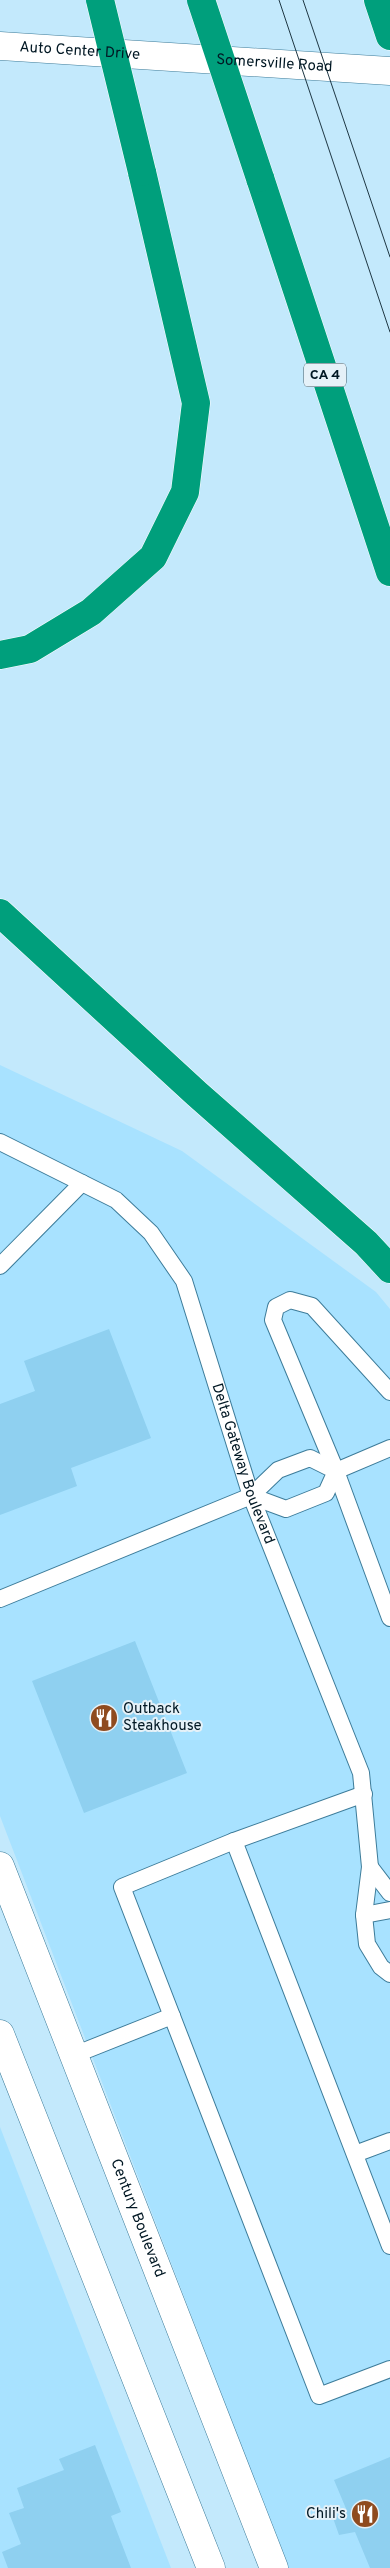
<svg xmlns="http://www.w3.org/2000/svg" width="390" height="2568" viewBox="0 0 390 2568" font-family="Overpass,sans-serif">
<style>
.built{fill:#a8e2ff}
.building{fill:#8fd0f0}
.lines{fill:none;stroke-linecap:round;stroke-linejoin:round}
.lane-casing{stroke:#3d7c9a;stroke-width:18}
.secondary-casing{stroke:#3d7c9a;stroke-width:29}
.highway-casing{stroke:#fff;stroke-width:29}
.lane{stroke:#fff;stroke-width:16}
.secondary{stroke:#fff;stroke-width:28}
.highway{stroke:#009f7c;stroke-width:28}
.tram{stroke:#1e3744;stroke-width:1}
.highway-bridge-casing{stroke:#fff;stroke-width:29;stroke-linecap:butt}
.highway-bridge{stroke:#009f7c;stroke-width:28}
.labels{text-anchor:middle;dominant-baseline:central;stroke-width:4;stroke-linejoin:round;paint-order:stroke}
.shield{fill:#e5f1f8;stroke:#455863;stroke-width:1}
.shield-label{font-size:14px;font-weight:bold;fill:#001723}
.street-label{font-size:15px;fill:#001723;stroke:#e5f1f8}
.poi-label{font-size:15px;fill:#001723;stroke:#e5f1f8;text-anchor:start}
</style>
<rect width="100%" height="100%" fill="#c3e9fc"/>
<path class="built" d="M0,1065l182,86 194,141 14,17v1259h-102l-288,-752z
M0,2127l171,441h-171z"/>
<path class="building" d="M109,1329l42,109 -80,30 6,18 -77,29v-111l35,-13 -11,-30z
M135,1641l52,132 -103,40 -52,-132z
M95,2445l26,67 -10,4 20,52h-123l-6,-16 19,-8 -12,-31 15,-5 -7,-20 47,-18 -5,-11z
M390,2457v111h-20l-15,-36 -16,3 -6,-17 14,-7 -13,-31z"/>
<g class="lines">
<defs>
<g id="lane">
<path id="s1" d="M0,1142l116,58 35,33 33,48 67,215 110,277 9,94 -6,48 3,29 14,23 9,7"/>
<path d="M0,1266l82,-83"/>
<path d="M390,1392l-78,-86 -22,-6 -14,7 -3,13 63,151 54,147"/>
<path d="M336,1471l54,-23"/>
<path d="M0,1599l251,-103 27,-26 32,-12 26,13 -10,22 -40,16 -35,-13"/>
<path d="M364,1794l-130,47 -112,46 197,509 71,-27"/>
<path d="M234,1841l156,405"/>
<path d="M370,1867l20,26"/>
<path d="M364,1915l26,-5"/>
<path d="M74,2055l98,-39"/>
<path d="M355,2154l35,-13"/>
</g>
<g id="secondary">
<path id="s2" d="M0,46l390,25"/>
<path id="s3" d="M0,1866l274,702"/>
<path d="M0,2034l211,534"/>
</g>
<path id="highway" d="M378,0l12,36
M260,178l130,394
M0,655l30,-6 61,-37 62,-55 32,-65 11,-89 -54,-231
M0,913l197,181 169,149 24,26"/>
</defs>
<use href="#lane" class="lane-casing"/>
<use href="#secondary" class="secondary-casing"/>
<use href="#highway" class="highway-casing"/>
<use href="#lane" class="lane"/>
<use href="#secondary" class="secondary"/>
<use href="#highway" class="highway"/>
<path class="tram" d="M279,0l111,332
M303,0l87,257"/>
<defs>
<path id="highway-bridge" d="M100,0l42,172
M201,0l59,178"/>
</defs>
<use href="#highway-bridge" class="highway-bridge-casing"/>
<use href="#highway-bridge" class="highway-bridge"/>
</g>
<defs>
<symbol id="restaurant-disc" viewBox="-11 -11 22 22"><circle r="9.5" fill="#8f4b1f" stroke="#e5f1f8"/><path d="M-5-6h1v4h1v-4h1v4h1v-4h1v5L-1.5 .5V6h-2V.5L-5-1ZM5-6V6H3V1.5H1.5Q1.5-4 5-6Z" fill="#fff"/></symbol>
</defs>
<g fill-rule="evenodd">
<use href="#restaurant-disc" x="88" y="1702" width="32" height="32"/>
<use href="#restaurant-disc" x="349" y="2498" width="32" height="32"/>
</g>
<g class="labels">
<rect class="shield" x="304" y="363.5" width="42" height="23" rx="4"/>
<g class="shield-label">
<text x="325" y="375">CA 4</text>
</g>
<g class="street-label">
<text stroke="none"><textPath href="#s2" startOffset="80">Auto Center Drive</textPath></text>
<text stroke="none"><textPath href="#s2" startOffset="275">Somersville Road</textPath></text>
<text stroke="none"><textPath href="#s1" startOffset="428">Delta Gateway Boulevard</textPath></text>
<text stroke="none"><textPath href="#s3" startOffset="378">Century Boulevard</textPath></text>
</g>
<g class="poi-label">
<text x="123" y="1709">Outback<tspan x="123" dy="17">Steakhouse</tspan></text>
<text x="346" y="2514" text-anchor="end">Chili's</text>
</g>
</g>
</svg>
